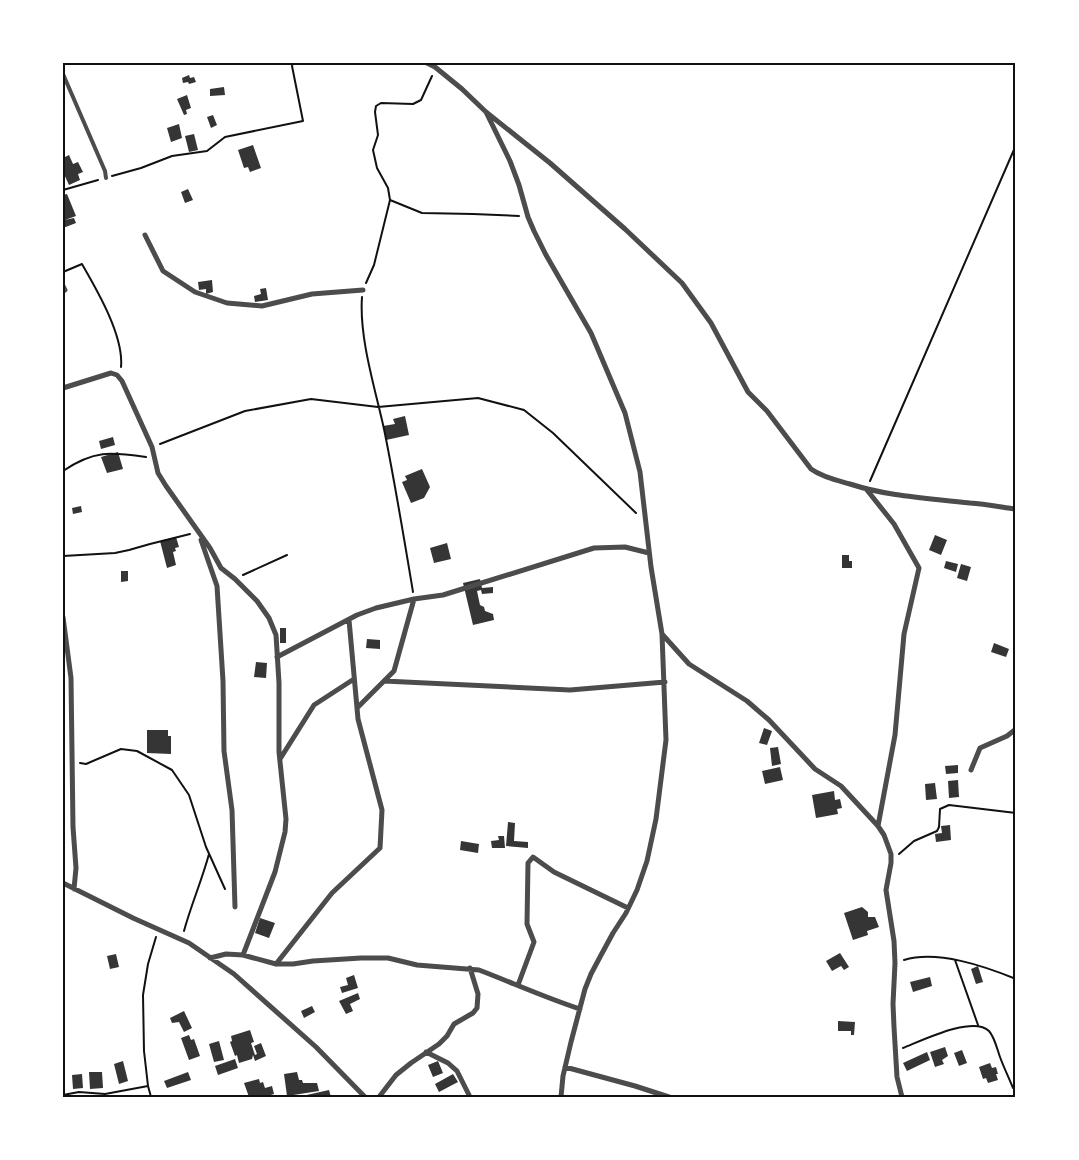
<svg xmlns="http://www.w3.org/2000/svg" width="1079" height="1160" viewBox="0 0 1079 1160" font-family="'Work Sans',sans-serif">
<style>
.building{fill:#353535}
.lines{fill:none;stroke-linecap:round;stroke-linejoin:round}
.path{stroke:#111;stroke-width:2}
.pedestrian{stroke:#4c4c4c;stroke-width:4}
.minor{stroke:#4c4c4c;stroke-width:5}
.neatline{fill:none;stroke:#111;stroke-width:2}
</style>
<rect width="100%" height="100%" fill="#fff"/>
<path class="building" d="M189,75l1,3 4,-1 2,5 -7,2 -1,-2 -5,1 -1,-5z
M224,87l1,8 -15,1v-7z
M187,95l4,13 -5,2 1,4 -3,1 -7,-16z
M213,115l4,10 -6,3 -4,-11z
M179,124l3,14 -11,4 -4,-14z
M194,134l4,16 -9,2 -4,-16z
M253,145l8,23 -11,4 -2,-5 -4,1 -6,-18z
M69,155l4,9 5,-2 5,10 -5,2 2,6 -11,5 -6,-13v-14z
M188,189l5,11 -8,3 -4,-11z
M67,194l9,22 -11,4 9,-2 2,5 -13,5v-10l2,-1 -2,-4v-18z
M212,280l1,12 -7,2v-5l-7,1 -1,-8z
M266,288l2,12 -13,2 -1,-6 7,-2 -1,-5z
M405,416l4,19 -23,5 -3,-14 12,-2 -2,-5z
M113,437l2,8 -14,4 -2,-8z
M118,452l5,17 -16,4 -6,-16z
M422,469l8,18 -6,11 -13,5 -9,-21 5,-2 -2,-4z
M81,506l1,6 -9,2 -1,-6z
M935,535l12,5 -6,15 -12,-5z
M176,537l3,10 -4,1 1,3 -3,1 3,13 -9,3 -7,-27z
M447,543l4,16 -17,4 -4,-15z
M842,555h7v6h3v7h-10z
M946,561l12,3 -2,8 -12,-4z
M961,564l10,3 -4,14 -10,-3z
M121,571h7v10l-7,1z
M480,579l2,9 11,-1v6l-11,1 -1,-4 -4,1 3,14 4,2 1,4 8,3 1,6 -21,5 -10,-42z
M280,628h6v15h-6z
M367,639l13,1v9l-14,-1z
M994,643l15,6 -3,8 -15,-5z
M256,662l11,1 -1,15 -12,-1z
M764,728l8,3 -5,14 -8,-2z
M147,730h21v6h3v18l-24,-1z
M778,747l3,17 -9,2 -2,-18z
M958,765v8l-12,1 -1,-8z
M780,767l3,13 -18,4 -3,-13z
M958,780l1,17 -10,1 -1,-17z
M935,783l2,16 -11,1 -1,-16z
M834,791l1,9 5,-1 2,9 -5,1 1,5 -22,4 -4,-23z
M508,822l7,1 -1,18 14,1v6l-22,-2z
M950,825l1,15 -15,2 -1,-8 7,-1 -1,-7z
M498,836h6l1,12h-13l-1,-7 8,-1z
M461,841l18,3 -1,9 -18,-3z
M862,907l6,5v5h7l4,10 -12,4 1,4 -15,5 -9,-27z
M260,918l15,5 -6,15 -14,-5z
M840,953l9,14 -5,3 -3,-4 -9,5 -6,-10z
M116,954l3,13 -9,2 -3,-13z
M978,966l5,16 -7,2 -5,-15z
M354,975l4,13 -16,5 -2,-6 8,-2 -2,-7z
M930,977l2,9 -19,6 -3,-10z
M358,993l2,6 -10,5 3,7 -7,3 -7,-13z
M312,1006l3,6 -11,6 -3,-7z
M184,1011l8,17 -8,4 -5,-10 -7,1 -2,-5z
M838,1021l17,1 -1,13h-3v-4h-13z
M250,1030l4,12 -3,1 4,12 2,-1 -3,-8 7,-3 5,13 -11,5 -2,-6 -1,4 -13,4 -2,-8 -2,1 -5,-14 2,-1 -1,-5z
M189,1035l2,5 3,-1 6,17 -11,4 -8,-22z
M219,1041l5,19 -10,2 -5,-18z
M945,1047l3,9 -6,4 2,4 -9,3 -5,-15z
M962,1050l5,13 -8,3 -5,-13z
M927,1052l3,8 -23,11 -4,-8z
M235,1059l3,9 -20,7 -3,-9z
M123,1061l5,20 -9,3 -5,-20z
M438,1061l5,12 -10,4 -5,-12z
M990,1063l2,5 4,-1 2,7h-2l2,6 -10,3 -2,-5 -3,1 -4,-12z
M89,1072h13l1,16 -13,1z
M188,1072l3,8 -24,8 -3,-7z
M297,1072l2,8h3l1,3h14l2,8 -32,5 -3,-22z
M82,1074l1,14 -10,1 -1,-14z
M453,1074l5,8 -19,10 -4,-8z
M259,1079l1,4 3,-1 2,6 7,-2 2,8 -10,3h-15l-5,-14z
M329,1090l2,7h-29v-1z"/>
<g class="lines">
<path class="path" d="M112,176l29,-8 31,-12 35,-5 18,-14 78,-16 -11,-55 1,-3
M63,190l35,-10
M390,200l32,13 51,1 46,2
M63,272l19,-8c15,26 42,72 39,103
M366,283l8,-18 16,-65 -2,-12 -11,-20 -4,-18 5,-15 -3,-23 1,-6 5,-3 32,1 8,-4 11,-24
M362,297c-3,41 13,91 22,132 11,54 20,109 29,163
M160,444l85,-33 66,-12 67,8 100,-9 46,12 29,23 83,80
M63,471c31,-21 47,-19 83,-14
M870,481l146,-336
M63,556l52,-3 14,-3 21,-6 40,-10
M243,575l44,-20
M80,763l6,1 35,-15 16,2 35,19 17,25 17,52 19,42
M899,854l15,-13 23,-10 2,-4 1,-18 9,-4 67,8
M184,931c7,-26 18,-51 25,-77
M904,960c34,-10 80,6 112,19
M955,960l23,65
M903,1048c18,-7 70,-33 86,-17 6,7 8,18 11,26 4,11 9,21 13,31
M63,1095l16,-3 26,2 43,-8
M151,1097l-3,-11 -4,-35 -1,-56 5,-31 8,-27"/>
<path class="pedestrian" d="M63,74l42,97 1,7"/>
<path class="minor" d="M427,63l8,4 27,22 24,23 64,51 75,66 57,54 29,40 37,69 19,19 44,58c11,8 25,11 39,15 40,13 78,14 120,19 15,1 31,4 46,6
M486,112l24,49 9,24 9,32 6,14 12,24 45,78 34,80 15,59 11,95 11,67 4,106 -10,79 -9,42 -10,29 -11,23 -13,20 -13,24 -9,17 -6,15 -14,53 -8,34 -2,21
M145,235l18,36 32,21 32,11 35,3 50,-12 51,-4
M63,286l2,4 -2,1
M63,388l48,-15 6,2 5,6 30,66 6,26 8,13 44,62 11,20 14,11 22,22 12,17 7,17 3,48v69l7,67 -1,13 -10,40 -32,83
M867,490l27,34 25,44 -15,66 -9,101 -17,91
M201,540l16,46 6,95 1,70 8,59 3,97
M63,617l8,61 2,149 3,41 -2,21
M662,634l27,30 58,37 22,19 46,49 26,17 37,40 6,9 7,19v9l-5,27 8,51 1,22 -2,41 1,23 3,50 5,20
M277,657l80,-42 19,-7 38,-9 29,-4 151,-47 31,-1 24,6
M384,681l186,9 95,-8
M357,708l37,-37 20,-72
M280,759l34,-54 40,-26
M971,770l9,-22 27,-12 9,-7
M63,883l70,35 56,25 45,31 82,73 49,50
M210,958l16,-4 17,1 33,9h17l20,-3 48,-3h27l29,7 62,5c34,13 67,28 101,39
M276,964l56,-71 48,-45 2,-38 -24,-91 -9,-99
M518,985l16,-43 -7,-18 1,-61 5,-6 21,15 74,36
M426,1052l22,11 9,8 13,26
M565,1067l70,19 34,11
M379,1097l17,-22 15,-12 28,-19 8,-8 7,-12 19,-11 4,-5 1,-14 -8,-26"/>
</g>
<rect width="1079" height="1160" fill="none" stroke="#ffffff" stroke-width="129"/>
<rect x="64" y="64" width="950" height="1032" class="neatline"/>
</svg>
